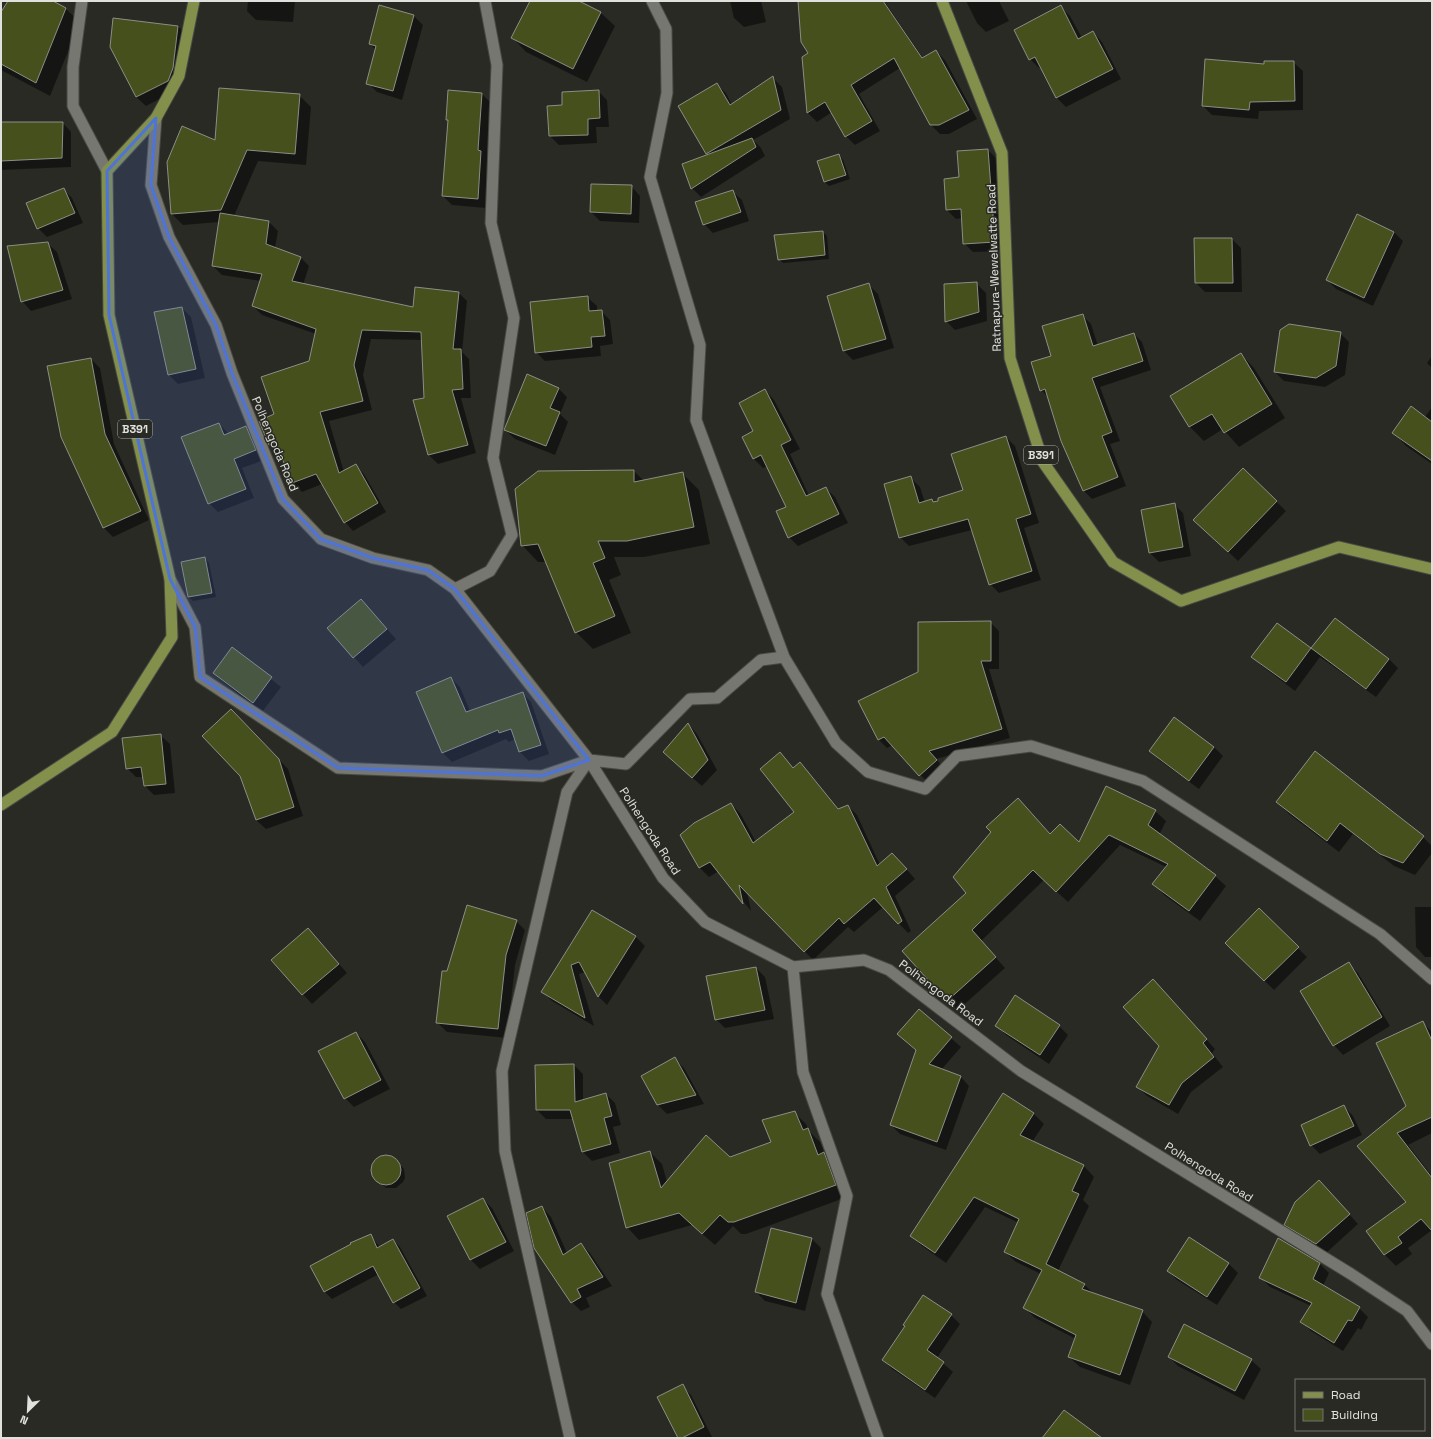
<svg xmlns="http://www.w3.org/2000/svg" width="1433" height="1439" viewBox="0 0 1433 1439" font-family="'Space Grotesk',sans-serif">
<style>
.shadow{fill:#0007}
.building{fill:#45501c;stroke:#8c8e87}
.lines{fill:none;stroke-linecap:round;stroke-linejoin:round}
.minor-casing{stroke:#484944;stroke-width:13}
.primary-casing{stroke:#484944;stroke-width:13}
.minor{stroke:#757770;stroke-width:11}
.primary{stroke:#82904b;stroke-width:11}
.marked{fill:#4e73d9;fill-opacity:0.2;stroke:#4e73d9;stroke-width:3;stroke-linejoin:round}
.labels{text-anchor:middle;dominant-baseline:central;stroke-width:3;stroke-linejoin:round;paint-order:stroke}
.shield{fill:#292a24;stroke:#a9aaa6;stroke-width:1}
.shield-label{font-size:11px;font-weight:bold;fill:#e0e1dd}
.street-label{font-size:12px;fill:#e0e1dd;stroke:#292a24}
</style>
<rect width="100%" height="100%" fill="#292a24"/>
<path class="shadow" d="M9,1h41l16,8 14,13 -30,74 -49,-26v-56z
M248,1h47l-2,21 -37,-2 -9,-9z
M531,1h46l24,12 14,13 -28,56 -61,-30 -13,-14z
M730,1h31l5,21 -22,5 -10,-9z
M799,1h85l39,57 13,-7 9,9 32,59 -28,15h-9l-9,-9 -31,-57 -41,26 21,37 -25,14 -9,-9 -14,-24 -15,10 -9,-9 -5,-56 6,-3z
M966,1h33l10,20 -23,11 -9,-9z
M380,6l34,10 9,9 -21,75 -25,-8 -9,-9 8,-33 -6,-6z
M1061,7l9,9 12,22 11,-6 9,10 19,37 -55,28 -9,-9 -16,-31 -2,1 -9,-9z
M178,26l9,10 -10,54 -31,16 -10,-9 -25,-50z
M1293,62l10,9v39l-44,1 -1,8 -46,-4 -9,-9 62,-41z
M773,78l9,9 8,32 -37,21 8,8 4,8 -64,41 -9,-9 17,-33 -2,-2 9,-69 10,9 6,12z
M598,91l9,9 2,27h-13l1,16 -38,2 -9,-9z
M482,94l9,9 -4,54 3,4 -4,47 -34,-3 -9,-9 6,-75 -2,-2z
M299,95l12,12 -5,58 -48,-4 -24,55 35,6 9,9 -3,17 25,9 9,9 -6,19 111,24 44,-17 9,9 -5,51 7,7 2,39h-10l15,55 -38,11 -9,-9 -15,-54 11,-3 -3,-58 -51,-1 -8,36 9,35 -43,11 15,51 11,-7 9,9 22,38 -33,19 -8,-9 -23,-38 -20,8 -9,-9 -12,-30 -2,1 -9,-9 -10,-24 15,-6 35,-54 6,-27 -54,-19 -9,-9 8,-25 -39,-6 -9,-9 6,-44 -36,3 -11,-11 -4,-52 48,-21z
M62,122l9,10v35l-70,3v-47z
M988,150l9,9 7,92 -31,1 -9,-9 -2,-25 -6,1 -9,-9 13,-32z
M839,155l4,5 7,19 -21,7 -4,-4 -7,-20z
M631,186l9,10 -1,27 -39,-2 -9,-9z
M63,189l9,9 11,25 -36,14 -9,-9z
M732,191l10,9 7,21 -36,12 -9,-9z
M823,232l4,4 2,23 -46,4 -4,-4z
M1394,232l9,9 -30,65 -37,-17 -9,-9z
M1232,239l9,9 1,44h-37l-9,-9z
M47,243l10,9 15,47 -41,12 -9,-10z
M976,283l10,10 1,28 -32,9 -9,-9z
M869,285l9,9 16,54 -41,12 -9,-9 -16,-54z
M587,297l10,9v5h4l9,9 3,24 -13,2 1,10 -56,5 -9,-9z
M182,308l9,9 14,61 -27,6 -9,-9z
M1083,316l8,8 7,22 36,-12 8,8 9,28 -51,17 20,54 -10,3 16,42 -34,13 -8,-8 -22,-50 -13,-43 -8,-8 11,-33z
M1340,333l9,9 -4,33 -20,12 -41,-6 -9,-9z
M1241,354l13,14 31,50 -46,29 -16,-18 -19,12 -14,-14 -19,-31z
M1432,356v12l-5,-5z
M91,359l9,9 14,76 35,76 -36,17 -9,-9 -42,-91z
M558,388l9,9 -7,17 8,8 -13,33 -40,-16 -10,-9z
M765,390l9,10 26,49 -10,5 19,42 17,-8 9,9 13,26 -50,23 -9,-9 -1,-30 -20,-41 -5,2 -9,-9 -11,-22 12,-6z
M1432,407v57l-26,-18 -12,-13 31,-16z
M219,424l10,10 17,-7 9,9 9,24 -22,8 12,30 -36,14 -9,-9z
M1006,437l9,9 24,77 -15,5 17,52 -42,13 -9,-9 -18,-54 -63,16 -9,-9 11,-59 9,9 5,16 7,-2 2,2 30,-12z
M1243,469l43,42 -48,50 -34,-32z
M634,471l10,10 38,-8 17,17 11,54 -66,13h-30l7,18 -12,5 22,53 -38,16 -17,-17 -30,-70h-8l-16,-17z
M1174,504l9,9 8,43 -32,6 -9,-9z
M205,558l4,5 7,34 -23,4 -4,-4z
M361,600l35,39 -33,28 -35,-39z
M1336,619l53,40 9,9 -22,29 -56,-40 -25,34 -33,-25 -9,-9 24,-33 34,26z
M990,622l9,9v38h-10l21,69 -74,21 9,10 -16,15 -36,-39 -6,3 -9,-9 41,-67z
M232,648l49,39 -19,25 -39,-30 -9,-9z
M451,678l9,9 10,24 52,-18 9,9 18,52 -20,7 -9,-9 -5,-13 -6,3 -3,-3 -54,23 -9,-9 -26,-61z
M240,719l48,50 15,47 -37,13 -10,-9 -15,-45z
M689,725l8,9 20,36 -15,16 -29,-25z
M160,735l10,9 5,49 -21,2 -9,-9 -1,-9h-8l-9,-9z
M1214,747l9,9 -24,33 -40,-29 -9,-10z
M780,754l14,15 6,-5 39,46 9,-4 9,9 23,50 21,-2 14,16 -20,17 16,35 -3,2 -25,-26 -29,25 -6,-5 -35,33 -66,-68 4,19 -32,-40 -10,6 -9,-9 31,-64 9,9 16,29 40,-30z
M1277,802l146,35 9,9v7l-17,22 -21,-9 -41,-32 -14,18 -50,-38z
M1029,810l22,25 29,8 75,-32 11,10 -7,14 56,41 11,10 -26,35 -36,-26 -10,-11 12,-17 -46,-22 -52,57 -24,-22 -63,61 24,27 -47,42 -11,-10 20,-107z
M1415,907h17v50h-7l-9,-10z
M1259,910l48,47 -33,33 -48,-47z
M593,911l43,26 9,9 -38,59 -9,-9 -13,-24 -6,2 15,52 -42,-25 -9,-9z
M516,921l9,9 -10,35 -8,73 -60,-6 -10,-10 10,-50z
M317,939l30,34 -35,31 -40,-44z
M1349,964l9,9 32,53 -47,29 -9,-10z
M756,968l9,9 9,42 -49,9 -9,-9z
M1153,980l62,69 -3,4 11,14 -32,25 -13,22 -31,-18 -10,-10 24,-40z
M919,1010l42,37 -20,23 19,6 9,10 -23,64 -46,-16 -9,-9 26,-74 -10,-8z
M1422,1022l10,10v101l-24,12 24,31v54l-24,18 4,6 -16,12 -11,-11 -17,-24 39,-29 -48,-56 48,-40z
M997,1026h62l9,9 -19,29 -43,-29z
M356,1033l9,9 25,47 -36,18 -9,-9z
M675,1059l9,9 20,36 -37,10 -9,-9z
M574,1065l9,9v26l23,-6 9,9 6,22 -8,2 7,26 -28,8 -9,-9 -10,-33h-27l-9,-9z
M1004,1094l30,20 10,10 -12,18 52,24 10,11 -11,23 6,6 -31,65 26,13 10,10 48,17 10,11 -22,63 -50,-18 -11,-10 7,-18 -41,-21 -11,-11 17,-33 -25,-12 -11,-10 14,-29 -34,-16 -39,56 -24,-17 -11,-10z
M1344,1106l9,10 9,19 -42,19 -9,-9z
M794,1112l12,12 3,7 11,11 5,12 11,12 11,31 -101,37h-5l-8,-8 -18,19 -23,-20 -53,15 -12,-13 23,-75 12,12 5,18 105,-40z
M389,1155l4,2 11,12 1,9 -2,4 -7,6h-10l-12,-11 -2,-9 1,-4 7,-7z
M1328,1191l30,33 -32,29 -31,-19 -9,-9z
M483,1199l9,9 22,43 -34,18 -9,-9 -22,-44z
M542,1207l9,10 16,36 14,-9 9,9 22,33 -26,12 4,9 -9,4 -9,-9z
M370,1235l10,12 13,-7 7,7 27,49 -26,13 -7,-7 -15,-28 -47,25 -7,-7 -14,-25z
M1189,1238l40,26 9,9 -21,32 -40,-25 -9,-9z
M812,1239l9,9 -16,63 -40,-10 -9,-9z
M1279,1239l41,25 9,9 -6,13 36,22 9,9 -7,13 -3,-2 -15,23 -32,-20 -9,-9 9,-16 -41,-19 -9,-9z
M951,1315l9,9 -23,34 16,14 -18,26 -43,-29 -9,-9z
M1169,1357l82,3 10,9 -17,31 -66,-34z
M682,1386l9,9 21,42 -33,1z"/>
<path class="building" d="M8,1h45l13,7 -30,75 -35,-19v-52z
M530,1h49l22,11 -28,57 -62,-31z
M798,1h85l39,57 14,-8 33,60 -30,15h-9l-36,-67 -43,27 21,36 -27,16 -20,-35 -18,11 -5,-56 6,-4 -7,-11z
M379,5l35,10 -21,76 -27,-7 10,-38 -7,-2z
M1061,5l17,34 15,-8 20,38 -57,29 -21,-41 -6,3 -15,-30z
M113,18l65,8 -5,42 -5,13 -32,16 -26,-50z
M1205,59l59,5v-3h30l1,40 -45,1 -1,8 -47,-4z
M773,76l8,34 -75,44 -28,-48 39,-23 13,22z
M219,88l81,6 -5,60 -48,-4 -26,60 -50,4 -4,-52 15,-36 33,14z
M448,90l34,3 -4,57 3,1 -3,48 -36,-3 6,-76h-2z
M599,90l1,28 -12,1v16l-39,1 -2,-30 15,-1v-13z
M1,122h62l-1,36 -61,3z
M752,138l4,9 -65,42 -9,-25z
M988,149l7,93 -32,2 -2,-35 -15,1 -2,-31 15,-2 -2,-26z
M839,154l7,21 -22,7 -7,-21z
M591,184l41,1 -1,29 -41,-2z
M64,188l11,25 -38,16 -11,-26z
M733,190l8,22 -38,13 -8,-23z
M220,213l49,8 -3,23 35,13 -9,24 121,26 2,-20 44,5 -6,57h8l2,40 -11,1 16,55 -40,10 -15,-55 11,-2 -3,-66 -59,-2 -8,35 9,36 -43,11 19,61 17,-9 22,39 -34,20 -28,-49 -24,9 -16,-40 -7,2 -10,-24 15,-7 -13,-37 48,-16 7,-32 -64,-23 10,-32 -50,-8z
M1357,214l37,18 -30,66 -38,-18z
M823,231l2,24 -47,5 -4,-25z
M1194,238h38l1,45h-38z
M48,242l15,48 -42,12 -14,-56z
M977,282l2,30 -34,10 -1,-38z
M869,283l17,56 -43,12 -16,-55z
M588,296l1,15 13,-1 3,26 -14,1 1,10 -57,6 -5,-51z
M182,307l14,62 -28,6 -14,-63z
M1083,314l10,32 41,-13 9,28 -51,17 20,54 -10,4 16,41 -35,14 -22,-50 -16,-52 -5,2 -9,-29 20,-6 -9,-30z
M1289,324l52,8 -5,34 -20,12 -42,-6 6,-42z
M1241,353l31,51 -48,29 -12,-19 -23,13 -19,-31z
M91,358l14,76 36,77 -38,17 -42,-91 -14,-71z
M527,374l32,14 -9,20 10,4 -14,34 -42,-16z
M765,389l26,51 -10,5 25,51 20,-9 13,27 -51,24 -12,-27 10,-4 -25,-52 -8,4 -11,-22 11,-6 -14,-28z
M1411,406l21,16v39l-40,-28z
M219,423l5,12 22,-9 10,24 -22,9 12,30 -38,15 -27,-67z
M1006,436l25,78 -15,5 16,52 -43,14 -21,-66 -69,19 -15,-54 27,-8 8,27 13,-4 1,3 5,-1v-3l25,-8 -12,-36z
M1243,468l34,33 -49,51 -35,-32z
M634,470v12l49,-10 11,55 -67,14h-29l7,17 -12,5 22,53 -40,17 -37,-89 -17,2 -6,-57 23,-18z
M1175,503l8,44 -34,6 -8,-43z
M205,557l7,36 -24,4 -7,-35z
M361,599l26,30 -34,29 -26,-30z
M1335,618l54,41 -23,30 -55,-41z
M991,621v40h-10l21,68 -73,22 8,9 -18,16 -35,-39 -6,3 -20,-39 60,-29v-50z
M1277,623l34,25 -25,34 -35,-25z
M232,647l40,30 -19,26 -40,-30z
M451,677l15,35 57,-20 18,53 -22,7 -8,-23 -12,4 -1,-3 -56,23 -26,-61z
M231,709l48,50 15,48 -38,13 -16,-44 -38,-40z
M1174,717l40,30 -25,34 -40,-30z
M688,723l20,37 -16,18 -29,-26z
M161,734l5,50 -22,2 -3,-19 -15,2 -4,-31z
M1315,751l109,85 -21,27 -23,-9 -40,-31 -13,18 -51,-39z
M780,752l13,16 7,-6 38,47 10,-4 29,61 15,-13 15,16 -21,18 16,34 -4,3 -24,-26 -30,26 -5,-6 -35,34 -65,-67 4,19 -33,-42 -11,6 -19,-33 14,-12 37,-20 22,40 41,-31 -34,-43z
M1106,786l50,24 -8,15 68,50 -27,36 -37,-27 16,-20 -59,-29 -53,57 -23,-22 -61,60 24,27 -49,44 -45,-50 64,-58 -13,-16 38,-45 -5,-5 32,-29 32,36 10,-10 19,18z
M467,905l50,15 -11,35 -8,74 -62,-6 6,-52h5z
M1259,908l40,39 -35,34 -39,-38z
M592,910l44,26 -38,61 -19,-35 -8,3 14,53 -44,-26z
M308,928l31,36 -37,31 -31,-35z
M1349,962l33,55 -49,29 -33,-55z
M756,967l9,43 -50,10 -9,-44z
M1153,979l54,60 -4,4 11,14 -32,26 -13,22 -33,-18 23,-41 -36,-39z
M1015,995l45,30 -20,30 -45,-29z
M919,1009l33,28 -23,27 32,12 -24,66 -47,-17 26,-75 -19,-16z
M1423,1021l9,20v76l-35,16 35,45v53l-11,-12 -23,18 4,6 -18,12 -18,-24 40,-29 -49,-56 49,-40 -30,-63z
M356,1032l25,48 -37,19 -26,-48z
M675,1057l21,38 -39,10 -16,-29z
M574,1064l1,38 31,-9 6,23 -8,2 7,26 -29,8 -12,-42h-34l-1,-45z
M1003,1093l31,20 -14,22 64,30 -12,26 7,3 -33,70 39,20 -3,5 61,21 -23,65 -52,-18 8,-22 -53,-27 19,-38 -38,-18 15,-33 -45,-22 -39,56 -25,-17z
M1344,1105l10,21 -44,20 -9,-21z
M795,1111l8,19 5,-2 10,27 6,-3 12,33 -102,37h-6l-8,-7 -18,19 -23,-21 -53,15 -17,-65 41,-12 11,37 45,-53 24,22 41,-15 -9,-22z
M371 1170a15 15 0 1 1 30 0a15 15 0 1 1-30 0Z
M1319,1180l31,34 -34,30 -32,-19 11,-23z
M483,1198l23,44 -36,18 -23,-44z
M542,1206l21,49 18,-12 22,34 -26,12 4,8 -10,6 -37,-55 -8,-35z
M771,1228l41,10 -16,65 -41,-11z
M371,1234l6,14 16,-9 27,49 -27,15 -20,-37 -49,26 -14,-26 41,-22 -1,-1z
M1189,1237l40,26 -22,34 -40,-26z
M1278,1238l42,25 -7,16 47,28 -8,14 -4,-1 -14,23 -34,-21 12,-19 -53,-25z
M923,1295l29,19 -25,36 17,12 -19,28 -43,-30 23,-34 -2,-1z
M1184,1324l68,35 -17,32 -67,-34z
M683,1384l21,43 -22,11h-4l-21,-41z
M1064,1410l38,28h-60z"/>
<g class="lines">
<defs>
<path id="minor" d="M82,1l-9,66v39l34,65
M652,1l14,28 1,64 -17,84 50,168 -4,75 88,237
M156,118l-5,67 18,52 47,88 16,48 51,126 38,40 52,19 55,12 27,19 134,171 74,118 42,44 88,45 71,-7 25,10 132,101 330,203 56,37 25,33
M170,579l25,48 5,50 138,91 204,8 47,-16 37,4 64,-65 27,-1 44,-38 23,-3 52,86 32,29 57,17 32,-33 74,-10 112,35 237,153 52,45
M455,589l35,-18 22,-36 -19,-77 21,-140 -23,-95 6,-158 -12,-64
M793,967l10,105 44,124 -20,98 51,144
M570,1438l-65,-287 -3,-80 65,-279 22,-32"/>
<path id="primary" d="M942,1l60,152 8,205 33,104 70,100 68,39 158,-54 93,22
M1,805l111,-73 60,-95 -2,-58 -61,-264 -2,-144 49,-53 23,-42 15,-75"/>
</defs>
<use href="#minor" class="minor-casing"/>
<use href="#primary" class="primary-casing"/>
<use href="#minor" class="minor"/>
<use href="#primary" class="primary"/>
</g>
<path class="marked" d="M156,118l-5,67 18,52 47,88 16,48 51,126 38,40 52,19 55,12 27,19 134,171 -47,16 -204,-8 -138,-91 -5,-50 -25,-48 -61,-264 -2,-144z"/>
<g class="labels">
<g class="shield">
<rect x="118" y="420" width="34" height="18" rx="3"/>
<rect x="1024" y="446" width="34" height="18" rx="3"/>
</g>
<g class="shield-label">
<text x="135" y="429">B391</text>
<text x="1041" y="455">B391</text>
</g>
<g class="street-label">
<text transform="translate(994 268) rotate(-92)">Ratnapura-Wewelwatte Road</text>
<text transform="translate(275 444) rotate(67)">Polhengoda Road</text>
<text transform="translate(650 831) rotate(57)">Polhengoda Road</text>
<text transform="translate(941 993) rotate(37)">Polhengoda Road</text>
<text transform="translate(1209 1172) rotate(32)">Polhengoda Road</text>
</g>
</g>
<rect width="1433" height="1439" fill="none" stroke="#e0e1dd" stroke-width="4"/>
<rect x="1295" y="1379" width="130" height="52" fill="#292a24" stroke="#72736e"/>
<rect x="1303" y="1392" width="20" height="6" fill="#82904b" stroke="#72736e"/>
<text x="1331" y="1399" font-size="12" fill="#e0e1dd">Road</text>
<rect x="1303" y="1409" width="20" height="12" fill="#45501c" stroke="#72736e"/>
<text x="1331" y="1419" font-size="12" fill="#e0e1dd">Building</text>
<g transform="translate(28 1411) rotate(204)" stroke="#292a24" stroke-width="3" paint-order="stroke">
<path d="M0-3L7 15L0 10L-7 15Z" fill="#e0e1dd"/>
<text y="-6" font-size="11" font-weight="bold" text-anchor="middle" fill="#e0e1dd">N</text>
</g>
</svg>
